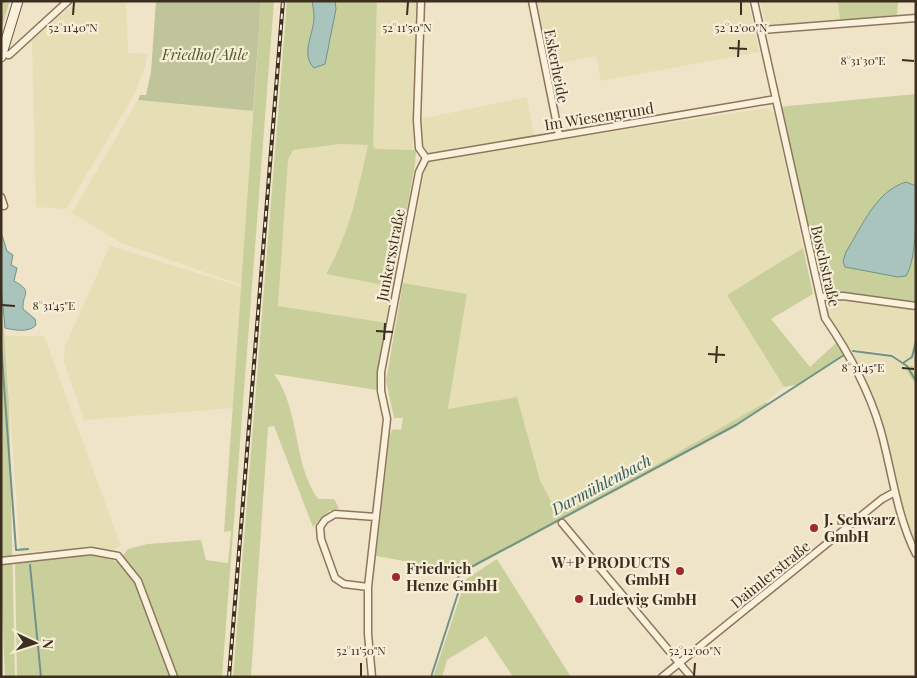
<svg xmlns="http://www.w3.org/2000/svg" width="917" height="678" viewBox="0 0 917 678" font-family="'Playfair Display',serif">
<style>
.farmland{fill:#e6deb5}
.green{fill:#c9cf9b}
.cemetery{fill:#bfc49a}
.water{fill:#a9c4bc;stroke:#6f938a}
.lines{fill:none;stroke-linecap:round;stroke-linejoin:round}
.stream{stroke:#6f938a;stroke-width:2}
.minor-casing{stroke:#8d765c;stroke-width:9}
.secondary-casing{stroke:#6f573f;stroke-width:11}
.minor{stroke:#faf1dc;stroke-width:6}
.secondary{stroke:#faf1dc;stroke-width:9}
.rail-casing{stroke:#3d2e20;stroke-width:4}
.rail{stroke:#f7eed8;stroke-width:2;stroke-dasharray:5.5;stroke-linecap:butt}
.ticks{fill:none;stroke:#3d2e20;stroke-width:2}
.poi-dot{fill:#9e2a2b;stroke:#f7eed8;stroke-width:2}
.labels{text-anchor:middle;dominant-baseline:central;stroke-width:4.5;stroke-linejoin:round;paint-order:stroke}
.park-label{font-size:15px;font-style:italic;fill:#4d5a26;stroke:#f7eed8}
.street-label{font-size:15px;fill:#3d2e20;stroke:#f7eed8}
.poi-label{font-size:15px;font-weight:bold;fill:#3d2e20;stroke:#f7eed8;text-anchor:start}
.water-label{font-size:16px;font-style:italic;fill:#2f5d5a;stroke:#f7eed8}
.ticks-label{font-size:12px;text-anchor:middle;fill:#3d2e20;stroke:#f7eed8;stroke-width:4.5;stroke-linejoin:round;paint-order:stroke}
</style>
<rect width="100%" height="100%" fill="#f0e4c8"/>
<path class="farmland" d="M80,1h46l2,52 19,1 -2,13 -11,28 -68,114 -30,-2 -4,-167 43,-37z
M377,1h40l-4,149 -37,-1 -4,-3z
M537,1h211l11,51 -158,29 -5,-25 -46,9z
M760,1h78l2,19 -70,5 -5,-4z
M527,97l7,39 -105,19 -5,-5 -4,-31z
M138,100l115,11 -11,174 -121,-42 -49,-30z
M767,108l7,5 29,135 -76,47 57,92 -18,15 -32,19 -85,48h-16l-77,42 -16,-31 -23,-83 -69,13 19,-116 -64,-11 22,-113 3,-7 22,-6z
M341,144l27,1 -13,59 -13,41 -16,29 67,13 -6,36 -109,-16 10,-147 5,-10z
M110,246l132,41 -9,121 -149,12 -20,-58 1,-16z
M829,298h18l69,12v25l-4,21 -9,5 -10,-7 -38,-5 -4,2 -22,-34 -4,-16z
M5,336h39l77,210 -8,4 -19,-2 -74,4z
M916,348v18l-6,-2 -3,8 9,14v167l-6,-13 -36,-136 -22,-51 40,3 14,9 -1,-2 9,-7z"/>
<path class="green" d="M261,1h13l-52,676h-205l-2,-114c34,-4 71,-14 103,-1l10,-13 19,-5 54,-4 5,20 22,3 3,-32 -7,1z
M287,1h90l-4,145 3,3 40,1 -1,14 -22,123 -67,-13c25,-44 31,-80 42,-129l-27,-1 -48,6 -5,10 -10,146 109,17 -10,67 -103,-16c27,37 18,88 44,125h16l5,9 -10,3 -16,16 -39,-101 -6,1 -17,250h-18z
M838,1h60l-1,14 -57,5z
M1,2l8,1 -8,28z
M916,94v209l-89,-11 -4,-3 -45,-182z
M803,248l10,46 -42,25 39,48 28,-26 7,12 -44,31 -17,3 -57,-92z
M403,283l64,11 -19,115 69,-12 23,83 16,31 77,-42h16l117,-67 2,2 -31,22 -272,146 -89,-16 14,-122 3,-5 8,1 2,-12h-9l-8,-37z
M1,285l8,119 6,273h-10l-4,-89z
M910,365l6,2v18l-9,-13z
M497,559l74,118h-58l-27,-41 -39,24 -5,17h-9l33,-98z"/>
<path class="cemetery" d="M156,1h105l-8,110 -115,-11 2,-5h6l5,-23z"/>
<path class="water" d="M312,1h23l1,8 -11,55 -11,4c-14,-14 0,-34 0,-51 0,-5 -1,-11 -2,-16z
M906,182l10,4c0,23 1,73 -10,90l-8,1 -53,-10 -2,-6 3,-9c16,-26 30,-61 60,-70z
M1,232l6,19 6,4 -2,10 6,3 -3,13c20,11 8,12 9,28l12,10 1,6c-7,8 -22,5 -31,3l-4,-43z"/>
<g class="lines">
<path class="stream" d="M1,344l15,206 12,-1
M853,351l39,5 15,10 9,15
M903,363l9,-6 4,-16
M30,565l11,112
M431,677l30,-93 -3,-6 2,-5 276,-148 108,-70"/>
<defs>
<path id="minor" d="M421,1l-4,119 2,28 7,10
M532,1l27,134
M754,1l71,317c24,35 43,70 55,110 12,42 16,86 36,126
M761,30l155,-12
M3,54l6,1 59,-54
M426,158l350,-59
M1,197l3,9
M821,297l22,-1 73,10
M562,523l129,154
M1,561l90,-10 27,5 20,25 36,96
M368,587l-24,-3 -9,-6 -14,-39 -1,-12 5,-7 10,-6 41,3
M372,677l-4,-43v-47l19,-168 -6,-28v-19l38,-200 7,-14
M662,677l220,-178 13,-7"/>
<path id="secondary" d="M1,57l17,-56"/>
</defs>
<use href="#minor" class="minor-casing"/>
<use href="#secondary" class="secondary-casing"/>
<use href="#minor" class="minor"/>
<use href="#secondary" class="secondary"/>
<defs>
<path id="rail" d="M229,677l54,-676"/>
</defs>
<use href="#rail" class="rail-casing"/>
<use href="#rail" class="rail"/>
</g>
<path class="ticks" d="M73,15l1,-13M407,15l1,-13M741,15v-13M729,48l18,1M738,57l1,-17M902,60l12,1M2,305l13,1M376,331l17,1M384,340l1,-17M708,354l17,1M716,363l1,-17M902,368l12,1M361,676v-13M694,676l1,-13"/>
<g class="poi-dot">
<circle cx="814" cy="528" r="5"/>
<circle cx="680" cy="571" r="5"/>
<circle cx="396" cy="577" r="5"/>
<circle cx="579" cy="599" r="5"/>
</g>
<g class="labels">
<g class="park-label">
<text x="205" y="54">Friedhof Ahle</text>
</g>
<g class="street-label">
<text transform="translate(557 66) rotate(79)">Eskerheide</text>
<text transform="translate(599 116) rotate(-9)">Im Wiesengrund</text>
<text transform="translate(390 255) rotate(-79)">Junkersstraße</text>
<text transform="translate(826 266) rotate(77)">Boschstraße</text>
<text transform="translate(770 574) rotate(-39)">Daimlerstraße</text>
</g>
<g class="poi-label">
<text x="824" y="519">J. Schwarz<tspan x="824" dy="17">GmbH</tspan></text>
<text x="670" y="562" text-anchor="end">W+P PRODUCTS<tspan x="670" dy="17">GmbH</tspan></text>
<text x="406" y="568">Friedrich<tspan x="406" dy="17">Henze GmbH</tspan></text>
<text x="589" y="599">Ludewig GmbH</text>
</g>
<g class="water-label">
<text transform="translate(601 484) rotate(-28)">Darmühlenbach</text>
</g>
</g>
<g class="ticks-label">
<text x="73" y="32">52°11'40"N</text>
<text x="407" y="32">52°11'50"N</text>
<text x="741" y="32">52°12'00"N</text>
<text x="863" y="65">8°31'30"E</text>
<text x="54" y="310">8°31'45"E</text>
<text x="863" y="372">8°31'45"E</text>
<text x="361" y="655">52°11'50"N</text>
<text x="695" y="655">52°12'00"N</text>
</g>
<rect width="917" height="678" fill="none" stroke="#3d2e20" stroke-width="5"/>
<g transform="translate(35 643) rotate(94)" stroke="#f7eed8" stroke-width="4" paint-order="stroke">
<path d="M0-4L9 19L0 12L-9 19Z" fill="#3d2e20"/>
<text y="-8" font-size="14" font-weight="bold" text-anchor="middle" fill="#3d2e20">N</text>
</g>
</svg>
